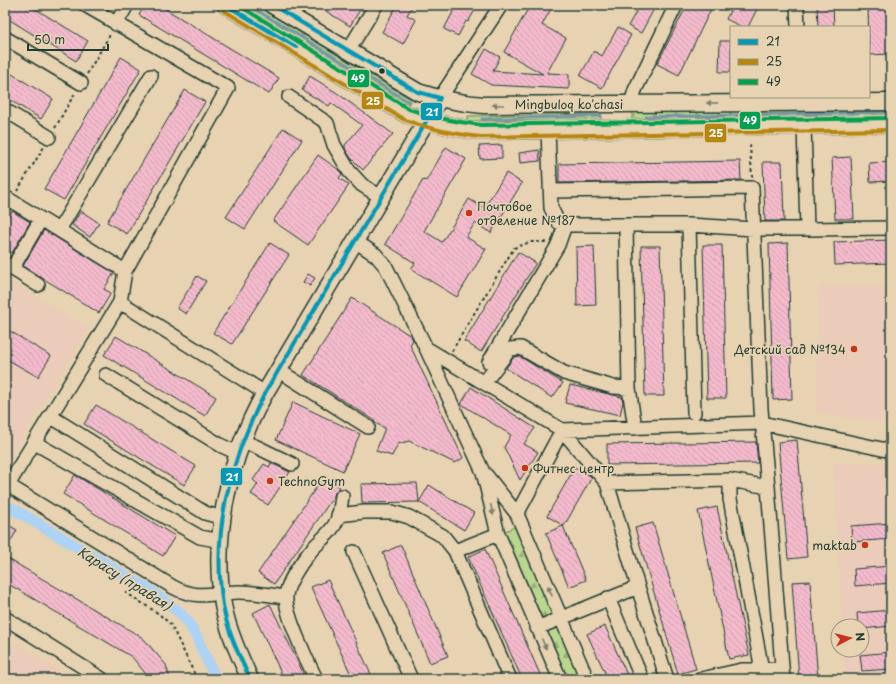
<svg xmlns="http://www.w3.org/2000/svg" width="896" height="684" viewBox="0 0 896 684" font-family="'Playpen Sans',sans-serif">
<style>
.built{fill:#ebcbb9}
.grass{fill:url(#grass-tufts);stroke:#6d8a61}
.forest{fill:url(#forest-firs);stroke:#6d8a61}
.lines{fill:none;stroke-linecap:round;stroke-linejoin:round}
.stream{stroke:#7496a8;stroke-width:3}
.canal{stroke:#acd2f6;stroke-width:11}
.building{fill:url(#building-back-hatch);stroke:#1f3d34}
.minor-casing{stroke:#1f3d34;stroke-width:16}
.major-casing{stroke:#1f3d34;stroke-width:19}
.path{stroke:#1f3d34;stroke-width:2;stroke-dasharray:3 3;stroke-linecap:butt}
.minor{stroke:#e7d2b1;stroke-width:13}
.major{stroke:#e7d2b1;stroke-width:16}
.bus-1-casing{stroke:#e7d2b1;stroke-width:7}
.bus-2-casing{stroke:#e7d2b1;stroke-width:7}
.bus-3-casing{stroke:#e7d2b1;stroke-width:7}
.bus-1{stroke:#0599b7;stroke-width:4}
.bus-2{stroke:#b68610;stroke-width:4}
.bus-3{stroke:#02a150;stroke-width:4}
.oneway{fill:#79806c}
.bus-dot{fill:#1f3d34;stroke:#e7d2b1;stroke-width:1.5}
.poi-dot{fill:#c8321e;stroke:#e7d2b1;stroke-width:1.5}
.labels{text-anchor:middle;dominant-baseline:central;stroke-width:3.5;stroke-linejoin:round;paint-order:stroke}
.street-label{font-size:12px;fill:#1f3d34;stroke:#e7d2b1}
.poi-label{font-size:12px;fill:#1f3d34;stroke:#e7d2b1;text-anchor:start}
.water-label{font-size:13px;font-style:italic;fill:#26443e;stroke:#e7d2b1}
.line-badge{stroke:#e7d2b1;stroke-width:1.5}
.badge-label{font-size:11px;text-anchor:middle;font-weight:bold;fill:#fff}
</style>
<defs>
<pattern id="grass-tufts" width="24" height="20" patternUnits="userSpaceOnUse"><rect width="24" height="20" fill="#bbd68e"/><path d="M3 7l-1-3M5 7V3M7 7l1-3M15 17l-1-3M17 17v-4M19 17l1-3" fill="none" stroke="#97af75"/></pattern>
<pattern id="forest-firs" width="22" height="20" patternUnits="userSpaceOnUse"><rect width="22" height="20" fill="#bbd68e"/><path d="M5 1l3.5 6h-7zM16 11l3.5 6h-7z" fill="#97af75"/></pattern>
<pattern id="building-back-hatch" width="6" height="6" patternUnits="userSpaceOnUse"><rect width="6" height="6" fill="#f3bacc"/><path d="M-1 5l2 2M0 0l6 6M5-1l2 2" fill="none" stroke="#d0a1b0"/></pattern>
</defs>
<rect width="100%" height="100%" fill="#e7d2b1"/>
<filter id="ink" filterUnits="userSpaceOnUse"><feTurbulence type="fractalNoise" baseFrequency=".025" numOctaves="2"/><feDisplacementMap in="SourceGraphic" scale="8" xChannelSelector="R" yChannelSelector="G"/><feConvolveMatrix kernelMatrix="1 2 1 2 8 2 1 2 1" color-interpolation-filters="sRGB"/></filter>
<g filter="url(#ink)">
<path class="built" d="M5,278l83,51 -78,128 -5,-3z
M891,285v139l-74,-11 2,-127z
M834,463h57v216h-45l-2,-29h18v-24h-19z
M5,637l66,42h-66z"/>
<path class="grass" d="M601,114v6l-133,1v-5z"/>
<path class="forest" d="M241,5h14l155,94 -3,6z
M891,109v6l-259,4v-7z
M522,524l65,155h-27l-62,-145z"/>
<g class="lines">
<path class="stream" d="M248,5l161,97
M646,117l245,-5
M482,119l119,-3"/>
<path class="canal" d="M5,504l146,87 27,20 10,11 7,12 21,45"/>
</g>
<path class="building" d="M5,5h24l59,36 -12,20 -71,-44z
M145,5h14l120,73 -10,16 -130,-79z
M316,5h47l-13,21z
M397,5h16l-6,10 9,5 -13,24 -21,-12z
M441,5h37l-10,17 -2,-1 -8,15 -14,-7 9,-17z
M530,5h23l-11,20 24,13 -19,35 22,1v15l-78,-4 -19,-11 14,-25 14,8 -7,14 50,3 -39,-22z
M640,5h16l-15,28 -13,-7z
M687,5h26l-34,70 -22,-11z
M733,5h26l-11,22h-6l-16,-8z
M817,5h16l1,22h-16z
M868,5h23v49l-22,1z
M618,27l13,8 -29,53 -22,-12 14,-25 8,5z
M720,41h11v31h-12z
M121,57l20,12 -77,131 -20,-11z
M5,70l48,29 -12,20 -36,-22z
M310,76l27,17 56,41 -30,36 -12,-12 -6,-9v-4l17,-20 -31,-22 -2,3 -27,-16z
M185,90l20,12 -78,132 -20,-12z
M283,128l19,12 -57,89 -19,-12z
M502,145v13l-22,1 -1,-13z
M446,147l20,12 -42,72 18,11 27,-43 15,9 22,-35 16,10 -31,50 -16,-10 -9,14 20,12 -29,48 -46,-28 4,-6 -30,-19 38,-64 3,1z
M539,150l1,11 -20,2 -1,-10z
M318,155l21,15 3,4 -3,4 10,7 -41,60 -35,-24z
M851,157l3,62h-19l-3,-61z
M740,161l1,19 -182,3v-19z
M763,162h19l2,59h-19z
M891,162v19l-21,1 -1,-19z
M12,211l18,11 -18,31 -7,-4v-33l3,2z
M81,211l18,12 -9,14 -18,-12z
M44,230l70,43 -10,16 7,4 -12,20 -76,-47z
M891,240v23l-56,2 -1,-23z
M270,243l19,12 -57,89 -19,-11z
M788,243l4,156 -19,1 -4,-156z
M703,245h19l4,153h-19z
M594,246l2,59 -19,1 -1,-59z
M641,246h19l4,150h-19z
M518,252l18,11 -55,89 -17,-11z
M308,274l7,4 -5,8 -7,-4z
M197,276l9,5 -20,33 -9,-6z
M352,298l59,38 2,4 -3,5 53,113 -8,5 -46,-22 -11,3 -6,12 -16,-5 9,-23 -10,-5 -1,-3 -71,-45z
M5,328l46,28 -13,21 -33,-19z
M116,336l100,61 -11,19 -101,-61z
M519,356l44,27 -11,15 -46,-30 8,-11z
M570,385l52,12 1,5 -3,13 -55,-12z
M471,387l64,41 -11,16 14,8 -18,28 -16,-33 7,-12 -50,-31z
M293,402l67,32 -17,37 -67,-31z
M96,405l100,61 -12,19 -100,-61z
M797,440l10,117 -19,2 -10,-117z
M756,442l2,21 -151,2v-21z
M271,463l19,9 -22,33 -17,-11 7,-10 -5,-4 11,-16 5,3z
M575,467l17,10 -28,49 -17,-10z
M75,475l100,61 -12,20 -100,-62z
M324,476l16,11 -5,5 -1,4 -60,88 -16,-11z
M417,483l2,19 -57,1 -1,-19z
M429,485l45,28 -10,17 -45,-28z
M717,507l32,148 -20,4 -31,-148z
M5,523l12,7 -12,21z
M653,523l43,146 -18,5 -43,-146z
M891,523v16l-39,3 -1,-16z
M563,526l23,54 -17,7 -23,-54z
M401,545l47,111 -18,7 -47,-110z
M485,549l57,130h-20l-54,-122z
M5,557l138,81 23,27 4,14h-20l-18,-22 -127,-75z
M891,566v17l-36,3 -1,-17z
M328,580l45,99h-20l-42,-92z
M810,581l8,98h-19l-7,-97z
M270,604l36,75h-22l-31,-66z
M891,610v16l-29,3v-3h-4l-1,-13z
M605,626l24,53h-21l-21,-45z
M891,652v17l-29,2 -2,-16z"/>
<g class="lines">
<defs>
<path id="minor" d="M797,5l1,22
M116,24l11,-19
M5,38l76,45
M348,51l28,-46
M289,97l38,26 7,22 15,26 13,14 19,12
M440,98l61,-93
M631,104l4,-14 41,-85
M5,110l44,27
M548,130l3,78 7,14 7,3h124l65,4h53l-3,-104
M551,191l201,-3 9,221 7,78 -38,-7 -123,3
M5,197l36,22
M626,225l3,163
M689,225l5,188
M807,229l84,-1
M59,230l92,-154
M355,241l21,14 10,12 40,81 57,124 15,62 62,145
M5,264l33,21
M12,269l29,-50 84,52
M120,302l145,91
M426,348l136,82 45,53 31,104 -101,41
M489,362l69,-117 7,-20
M278,370l90,57
M106,375l116,71 16,7
M484,383l26,-34 11,-1 43,25 49,14 16,1 6,40
M50,416l155,97 18,5
M242,441l15,6 35,17
M35,443l165,94 21,4
M486,475l31,39 70,165
M730,480v19l32,171
M5,485h3l112,-183 5,-31 103,-183 -143,-83
M8,485l165,102c26,14 40,5 66,5 15,0 31,3 46,5
M768,487l15,192
M517,514l45,-84 200,-7 129,28
M338,515l26,-3h28l17,5 34,19 12,15 55,128
M455,551l43,-17
M354,552l57,127
M638,587l29,92
M608,598l34,81
M5,618l97,61
M316,679c-8,-16 -32,-67 -30,-83 1,-13 15,-33 23,-43 8,-11 23,-20 28,-33 3,-7 4,-16 5,-24
M701,679l41,-9 40,-1"/>
<path id="major" d="M226,5l180,109c25,9 49,14 75,17l410,-7
M272,5l146,87c21,7 43,11 65,13l408,-3
M250,679c-11,-24 -22,-48 -27,-74 -12,-71 7,-150 42,-212l175,-295"/>
</defs>
<use href="#minor" class="minor-casing"/>
<use href="#major" class="major-casing"/>
<path class="path" d="M87,74l24,-41
M55,128l20,-35
M750,145l2,32
M17,191l27,-44
M452,351l17,-29 45,-74 16,-6h16
M125,592l34,22 12,11 26,54"/>
<use href="#minor" class="minor"/>
<use href="#major" class="major"/>
<defs>
<path id="bus-1" d="M226,5l70,42
M250,679c-11,-24 -23,-48 -27,-74 -12,-74 8,-147 42,-212l175,-295 -22,-6 -146,-87"/>
<path id="bus-2" d="M223,10l180,109c25,10 52,15 78,18l410,-7"/>
<path id="bus-3" d="M238,5l171,104c23,8 47,13 72,16l410,-7"/>
</defs>
<use href="#bus-1" class="bus-1-casing"/>
<use href="#bus-2" class="bus-2-casing"/>
<use href="#bus-3" class="bus-3-casing"/>
<use href="#bus-1" class="bus-1"/>
<use href="#bus-2" class="bus-2"/>
<use href="#bus-3" class="bus-3"/>
</g>
<defs><path id="oneway-solid" d="M-6-.8H1V-3.2L6.5 0L1 3.2V.8H-6Z"/></defs>
<g class="oneway">
<use href="#oneway-solid" transform="translate(712 103) rotate(179)"/>
<use href="#oneway-solid" transform="translate(498 105) rotate(180)"/>
<use href="#oneway-solid" transform="translate(492 510) rotate(76)"/>
<use href="#oneway-solid" transform="translate(550 591) rotate(-113)"/>
<use href="#oneway-solid" transform="translate(544 644) rotate(66)"/>
</g>
</g>
<circle class="bus-dot" cx="382" cy="71" r="3.5"/>
<g class="poi-dot">
<circle cx="469" cy="213" r="4"/>
<circle cx="854" cy="349" r="4"/>
<circle cx="525" cy="468" r="4"/>
<circle cx="270" cy="481" r="4"/>
<circle cx="865" cy="545" r="4"/>
</g>
<g class="labels">
<g class="street-label">
<text x="569" y="104">Mingbuloq ko'chasi</text>
</g>
<g class="poi-label">
<text x="477" y="206">Почтовое<tspan x="477" dy="14">отделение №187</tspan></text>
<text x="846" y="349" text-anchor="end">Детский сад №134</text>
<text x="533" y="468">Фитнес центр</text>
<text x="278" y="481">TechnoGym</text>
<text x="857" y="545" text-anchor="end">maktab</text>
</g>
<g class="water-label">
<text transform="translate(125 578) rotate(32)">Карасу (правая)</text>
</g>
</g>
<g class="line-badge">
<rect x="347" y="69" width="23" height="19" rx="4" fill="#02a150"/>
<rect x="361" y="91" width="23" height="19" rx="4" fill="#b68610"/>
<rect x="420" y="102" width="23" height="19" rx="4" fill="#0599b7"/>
<rect x="739" y="111" width="22" height="19" rx="4" fill="#02a150"/>
<rect x="704" y="123" width="23" height="20" rx="4" fill="#b68610"/>
<rect x="220" y="467" width="23" height="19" rx="4" fill="#0599b7"/>
</g>
<g class="badge-label">
<text x="358" y="82">49</text>
<text x="373" y="105">25</text>
<text x="432" y="116">21</text>
<text x="750" y="124">49</text>
<text x="716" y="137">25</text>
<text x="232" y="481">21</text>
</g>
<rect width="896" height="684" fill="none" stroke="#e7d2b1" stroke-width="20"/>
<rect x="10" y="10" width="876" height="664" fill="none" stroke="#1f3d34" stroke-width="1.5" filter="url(#ink)"/>
<rect x="730" y="26" width="140" height="72" fill="#e7d2b1" stroke="#97967f"/>
<rect x="738" y="39" width="20" height="6" fill="#0599b7" stroke="#97967f"/>
<text x="766" y="46" font-size="12" fill="#1f3d34">21</text>
<rect x="738" y="59" width="20" height="6" fill="#b68610" stroke="#97967f"/>
<text x="766" y="66" font-size="12" fill="#1f3d34">25</text>
<rect x="738" y="79" width="20" height="6" fill="#02a150" stroke="#97967f"/>
<text x="766" y="86" font-size="12" fill="#1f3d34">49</text>
<g transform="translate(850 638) rotate(83)"><circle r="19" fill="#e7d2b1" stroke="#97967f"/>
<path d="M0-3L7 15L0 10L-7 15Z" fill="#c8321e"/>
<text y="-6" font-size="11" font-weight="bold" text-anchor="middle" fill="#1f3d34">N</text>
</g>
<path d="M28 44v6h80v-6" fill="none" stroke="#1f3d34" stroke-width="2"/>
<text x="34" y="44" font-size="12" fill="#1f3d34" stroke="#e7d2b1" stroke-width="3" paint-order="stroke">50 m</text>
</svg>
